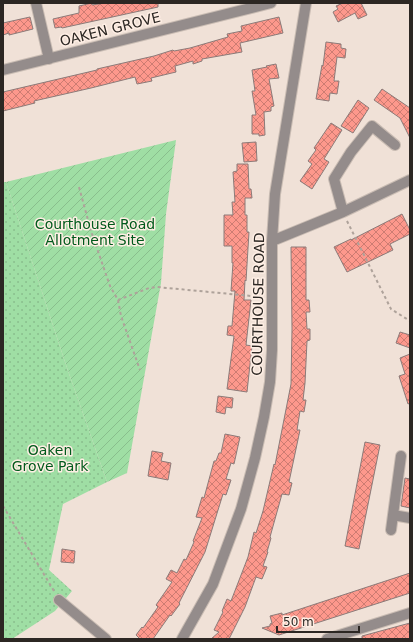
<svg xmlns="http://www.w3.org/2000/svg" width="413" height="642" viewBox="0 0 413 642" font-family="'DejaVu Sans',sans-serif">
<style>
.grass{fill:url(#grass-dots)}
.garden{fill:url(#garden-furrows)}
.building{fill:url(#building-cross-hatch);stroke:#8c7b79}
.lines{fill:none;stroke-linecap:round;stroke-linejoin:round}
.minor-casing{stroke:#c9bcb3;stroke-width:12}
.path{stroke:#aea29a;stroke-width:2;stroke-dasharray:3 3;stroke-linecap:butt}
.minor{stroke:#948c8b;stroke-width:10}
.labels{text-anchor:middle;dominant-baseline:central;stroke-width:3;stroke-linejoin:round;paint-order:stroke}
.street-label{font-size:14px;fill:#2c2723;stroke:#feeee4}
.park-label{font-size:14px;fill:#005a1b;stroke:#feeee4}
</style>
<defs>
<pattern id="grass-dots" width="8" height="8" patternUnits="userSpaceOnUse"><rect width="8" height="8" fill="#9fdea4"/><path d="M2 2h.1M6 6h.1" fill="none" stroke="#89be8d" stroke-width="1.8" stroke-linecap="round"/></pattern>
<pattern id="garden-furrows" width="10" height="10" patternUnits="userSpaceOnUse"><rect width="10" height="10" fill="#9fdea4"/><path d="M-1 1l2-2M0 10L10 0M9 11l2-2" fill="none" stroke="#89be8d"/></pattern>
<pattern id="building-cross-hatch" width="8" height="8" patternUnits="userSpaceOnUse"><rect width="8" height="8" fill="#fd988c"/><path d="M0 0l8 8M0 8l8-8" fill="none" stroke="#cd7c72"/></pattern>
</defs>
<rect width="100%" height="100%" fill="#f0e1d7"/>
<path class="grass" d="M3,182h3l60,183 41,117 -44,22 -14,66 23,21 -17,20 -43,28h-9z"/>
<path class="garden" d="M176,140l-10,74 -5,69 -34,190 -20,9 -41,-117 -60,-183z"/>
<path class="building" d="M92,3v2l13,-2h53v4l-96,21 -1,-1 -6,1 -2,-9 26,-6v-7z
M343,3h18l6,12 -9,4 -3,-6 -17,9 -5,-10 5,-3 -2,-3z
M30,17l3,12 -24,6v-2l-6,2v-12z
M279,17l4,16 -43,10 2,9 -40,7v2l-9,3v-3l-18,5 1,6 -25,6 1,3 -15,3 -2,-7 -44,11 -57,13 1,2 -32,8v-19l94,-22v-1l57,-13 19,-6 1,1 16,-3 38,-11 -1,-3 15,-3 -1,-5z
M326,42l15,2v4l5,1 -1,9 -8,-1 -3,24h5l-2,13 -7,-1 -1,8 -13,-2 6,-34 1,1z
M276,64l3,14 -10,1 5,27 -3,1v4l-7,1 1,23 -6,1v-2h-7v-19h4l-4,-24h3l-3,-21 15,-3 -1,-1z
M382,89l28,19v30l-10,-20 -26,-18z
M358,100l11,8 -16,25 -12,-7z
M331,123l11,7 -18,29 5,3 -17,27 -12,-8 12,-17 -4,-3 8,-11 -2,-2z
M256,142l1,19 -13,1 -2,-19z
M237,164h11l1,25h2l1,9h-7v17h2v17h2l-3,49 -1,-1 -1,20h7l-5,45 6,1 -5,46 -20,-3 7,-53 -7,-1 1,-9h4l3,-35h-4l2,-28h-1v-17h-8v-31h9l-1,-13h3l-2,-30 4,-1z
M402,214l8,16v4l-20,10 3,6 -46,22 -13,-25 17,-8v1z
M291,247h15v53h3l1,12h-4l1,17h3v11l-3,1 -2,42 -2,17h3l-2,12 -4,-1 -3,19h3l-11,52 3,1 -3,12 -7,-1 -12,43 1,1 -4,14h1l-5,14 4,1 -5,12 -6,-2 -11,30 -16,32h-18l8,-7 -5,-2 9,-18 -1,-1 5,-12 4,2 17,-44 6,-25 2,1 7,-22 11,-47 1,1 16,-81 1,-55z
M400,332l10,3v13l-14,-5z
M410,354v49l-2,1 -9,-28 6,-2 -5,-16z
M218,396l15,2 -1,10 -6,-1 -1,7 -9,-2z
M225,434l15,3 -6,27 -3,-1 -5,16 5,1 -5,15 -3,-1 -18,58 -26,51 1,1 -9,12 -1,-1 -17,24h-13l-4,-4 6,-8 1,1 15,-21 -2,-2 16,-23 -6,-3 5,-9 6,3 7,-14 2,1 8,-18 -1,-1 9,-23 -6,-1 6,-20 2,1 10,-37h2l3,-8h2z
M365,442l15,3 -21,104 -14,-3z
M152,451l11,2 -2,8 10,2 -3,17 -20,-4z
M405,478l5,1v29l-9,-2z
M62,549l13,2 -1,12 -13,-1z
M410,573v20l-131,42 -17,-7 8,-2v-2l2,-1 -2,-7 12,-3v2z
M410,623v16h-48v-3z"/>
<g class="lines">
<defs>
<path id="minor" d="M36,3l13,56
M3,70l268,-67
M343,212l-9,-33 17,-27 21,-26 23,19
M272,241l71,-29 67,-32
M401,456l-8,59 17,3
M391,530l2,-15
M59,600l47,39
M182,639l31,-55 28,-75 14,-51 9,-41 6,-35 2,-32v-109l3,-47 31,-191
M327,639l83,-26"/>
</defs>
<use href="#minor" class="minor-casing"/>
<path class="path" d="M79,187l12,44 19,55 8,14 3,16 19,54
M347,221l44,88 19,12
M118,300l31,-12 8,-1 105,10
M3,506l51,85"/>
<use href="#minor" class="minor"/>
</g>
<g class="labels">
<g class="street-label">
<text transform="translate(110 29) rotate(-14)">OAKEN GROVE</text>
<text transform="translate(258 304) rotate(-89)">COURTHOUSE ROAD</text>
</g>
<g class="park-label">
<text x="95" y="224">Courthouse Road<tspan x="95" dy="16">Allotment Site</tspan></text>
<text x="50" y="450">Oaken<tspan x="50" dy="16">Grove Park</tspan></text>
</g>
</g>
<rect width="413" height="642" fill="none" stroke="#2c2723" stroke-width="8"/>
<path d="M277 626v6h82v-6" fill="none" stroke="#2c2723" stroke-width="2"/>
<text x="283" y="626" font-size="12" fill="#2c2723" stroke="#feeee4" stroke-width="3" paint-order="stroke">50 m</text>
</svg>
